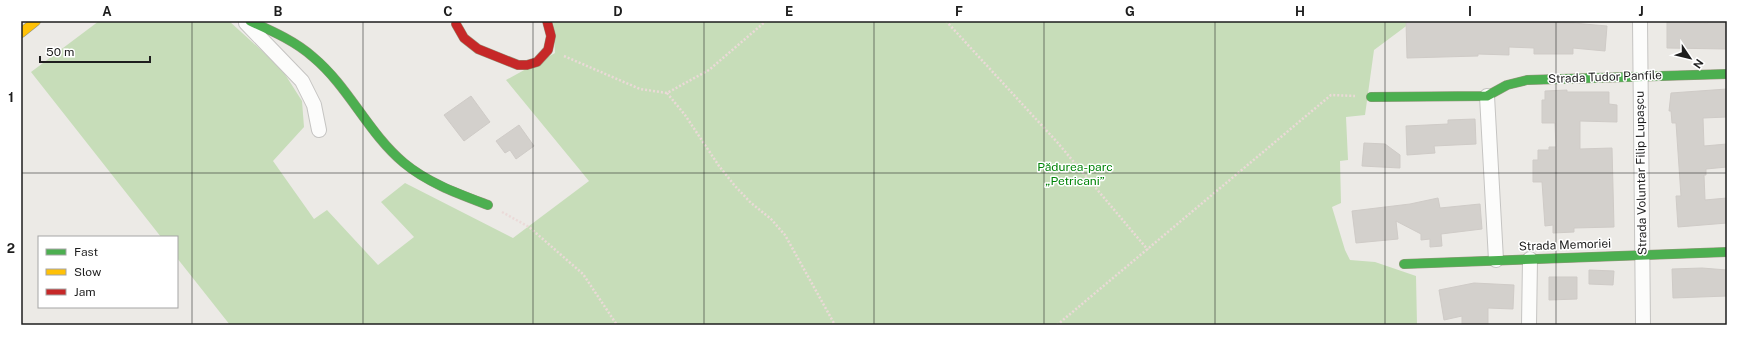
<svg xmlns="http://www.w3.org/2000/svg" width="1748" height="346" viewBox="0 0 1748 346" font-family="'Public Sans',sans-serif">
<style>
.forest{fill:#c7ddb9}
.building{fill:#d3d0cc;stroke:#cfcbc7}
.lines{fill:none;stroke-linecap:round;stroke-linejoin:round}
.street-casing{stroke:#c5c4c2;stroke-width:16}
.fast-casing{stroke:#96967d;stroke-width:10}
.slow-casing{stroke:#96967d;stroke-width:10}
.jam-casing{stroke:#96967d;stroke-width:10}
.path{stroke:#ebdad8;stroke-width:2.5;stroke-dasharray:2 2;stroke-linecap:butt}
.street{stroke:#fcfcfb;stroke-width:14}
.fast{stroke:#4caf50;stroke-width:9}
.slow{stroke:#ffc107;stroke-width:9}
.jam{stroke:#c62828;stroke-width:9}
.grid{fill:none;stroke:#1e1e1e;stroke-width:1;stroke-opacity:0.55}
.labels{text-anchor:middle;dominant-baseline:central;stroke-width:3;stroke-linejoin:round;paint-order:stroke}
.street-label{font-size:12px;fill:#1e1e1e;stroke:#fff}
.park-label{font-size:12px;fill:#028509;stroke:#fff}
.neatline{fill:none;stroke:#1e1e1e;stroke-width:1.5}
.grid-label{font-size:13px;text-anchor:middle;font-weight:bold;fill:#1e1e1e}
</style>
<rect width="100%" height="100%" fill="#eceae6"/>
<path class="forest" d="M99,21h130l52,47 21,33 2,26 -31,34 41,58 13,-9 51,55 36,-28 -33,-35 24,-19 108,55 76,-57 -83,-101 49,-27 -2,-32h860l-39,29 -9,65 -19,2 2,43 -8,1 1,42 -9,4 13,43 5,10 25,2 41,14 1,49h-1187l-53,-67v-21h-16l-130,-165z"/>
<path class="building" d="M1406,21l167,2 34,3 -2,25 -32,-3v6h-39v-6l-25,-1v8l-31,-1v2l-71,2z
M1708,21h19v28l-60,-1v-26l41,1z
M1727,89v28l-24,1 1,28 23,-2v23l-21,2v6h-2l1,25 22,-2v25l-49,4 -2,-31h5l-5,-73h-4l-1,-12h-2l2,-18z
M1567,90v2h42v12l8,1v17l-37,-1v28l32,-1 2,79 -40,1v4l-21,1v-8l-8,1 -3,-44h-9v-22h5v-10h11v-3h7l-1,-24h-13v-23h3v-9z
M471,96l19,26 -26,19 -20,-26z
M1475,119l1,25 -42,2 1,7 -28,2 -1,-29 42,-2v-4z
M519,125l15,21 -18,13 -6,-9 -5,3 -9,-12z
M1364,143l21,1 15,11v13l-38,-2z
M1438,198l2,10 40,-4 2,25 -41,5 1,12 -12,1v-8l-9,1v-6l-25,-13 2,18 -42,4 -4,-32 58,-7z
M1702,268l25,2v26l-54,2 -1,-29z
M1589,270l25,1 -1,14 -24,-1z
M1549,277h28v22l-28,1z
M1474,283l40,2 -1,24 -25,-1v17h-26v-9l-18,4 -5,-30z"/>
<g class="lines">
<defs>
<path id="street" d="M1640,21l3,304
M246,23l56,58 12,24 5,25
M1487,96l9,164
M1529,325l1,-66"/>
<path id="fast" d="M250,21c22,10 45,20 63,36 36,30 55,76 91,106 24,20 55,31 84,42
M1371,97l116,-1 20,-11 20,-5 200,-6
M1404,264l323,-12"/>
<path id="slow" d="M21,33l15,-12"/>
<path id="jam" d="M456,24l8,14 14,11 40,16h9l10,-3 11,-12 3,-14 -4,-15"/>
</defs>
<use href="#street" class="street-casing"/>
<use href="#fast" class="fast-casing"/>
<use href="#slow" class="slow-casing"/>
<use href="#jam" class="jam-casing"/>
<path class="path" d="M946,21l111,121 91,108
M564,56l76,33 27,4 42,-23 57,-49
M667,93l18,22 34,51 16,20 16,17 20,16 14,16 50,90
M502,212l27,15 54,47 34,51
M1057,325l274,-230 24,1"/>
<use href="#street" class="street"/>
<use href="#fast" class="fast"/>
<use href="#slow" class="slow"/>
<use href="#jam" class="jam"/>
</g>
<path class="grid" d="M192,21v304M363,21v304M533,21v304M704,21v304M874,21v304M1044,21v304M1215,21v304M1385,21v304M1556,21v304M21,173h1706"/>
<g class="labels">
<g class="street-label">
<text transform="translate(1605 77) rotate(-2)">Strada Tudor Panfile</text>
<text transform="translate(1641 173) rotate(-91)">Strada Voluntar Filip Lupașcu</text>
<text transform="translate(1565 245) rotate(-2)">Strada Memoriei</text>
</g>
<g class="park-label">
<text x="1075" y="167">Pădurea-parc<tspan x="1075" dy="14">„Petricani”</tspan></text>
</g>
</g>
<rect width="1748" height="346" fill="none" stroke="#ffffff" stroke-width="44"/>
<rect x="38" y="236" width="140" height="72" fill="#ffffff" stroke="#a5a5a5"/>
<rect x="46" y="249" width="20" height="6" fill="#4caf50" stroke="#a5a5a5"/>
<text x="74" y="256" font-size="12" fill="#1e1e1e">Fast</text>
<rect x="46" y="269" width="20" height="6" fill="#ffc107" stroke="#a5a5a5"/>
<text x="74" y="276" font-size="12" fill="#1e1e1e">Slow</text>
<rect x="46" y="289" width="20" height="6" fill="#c62828" stroke="#a5a5a5"/>
<text x="74" y="296" font-size="12" fill="#1e1e1e">Jam</text>
<g transform="translate(1690 58) rotate(125)" stroke="#ffffff" stroke-width="3" paint-order="stroke">
<path d="M0-3L7 15L0 10L-7 15Z" fill="#1e1e1e"/>
<text y="-6" font-size="11" font-weight="bold" text-anchor="middle" fill="#1e1e1e">N</text>
</g>
<path d="M40 56v6h110v-6" fill="none" stroke="#1e1e1e" stroke-width="2"/>
<text x="46" y="56" font-size="12" fill="#1e1e1e" stroke="#ffffff" stroke-width="3" paint-order="stroke">50 m</text>
<rect x="22" y="22" width="1704" height="302" class="neatline"/>
<g class="grid-label">
<text x="107" y="16">A</text>
<text x="278" y="16">B</text>
<text x="448" y="16">C</text>
<text x="618" y="16">D</text>
<text x="789" y="16">E</text>
<text x="959" y="16">F</text>
<text x="1130" y="16">G</text>
<text x="1300" y="16">H</text>
<text x="1470" y="16">I</text>
<text x="1641" y="16">J</text>
<text x="11" y="102">1</text>
<text x="11" y="253">2</text>
</g>
</svg>
